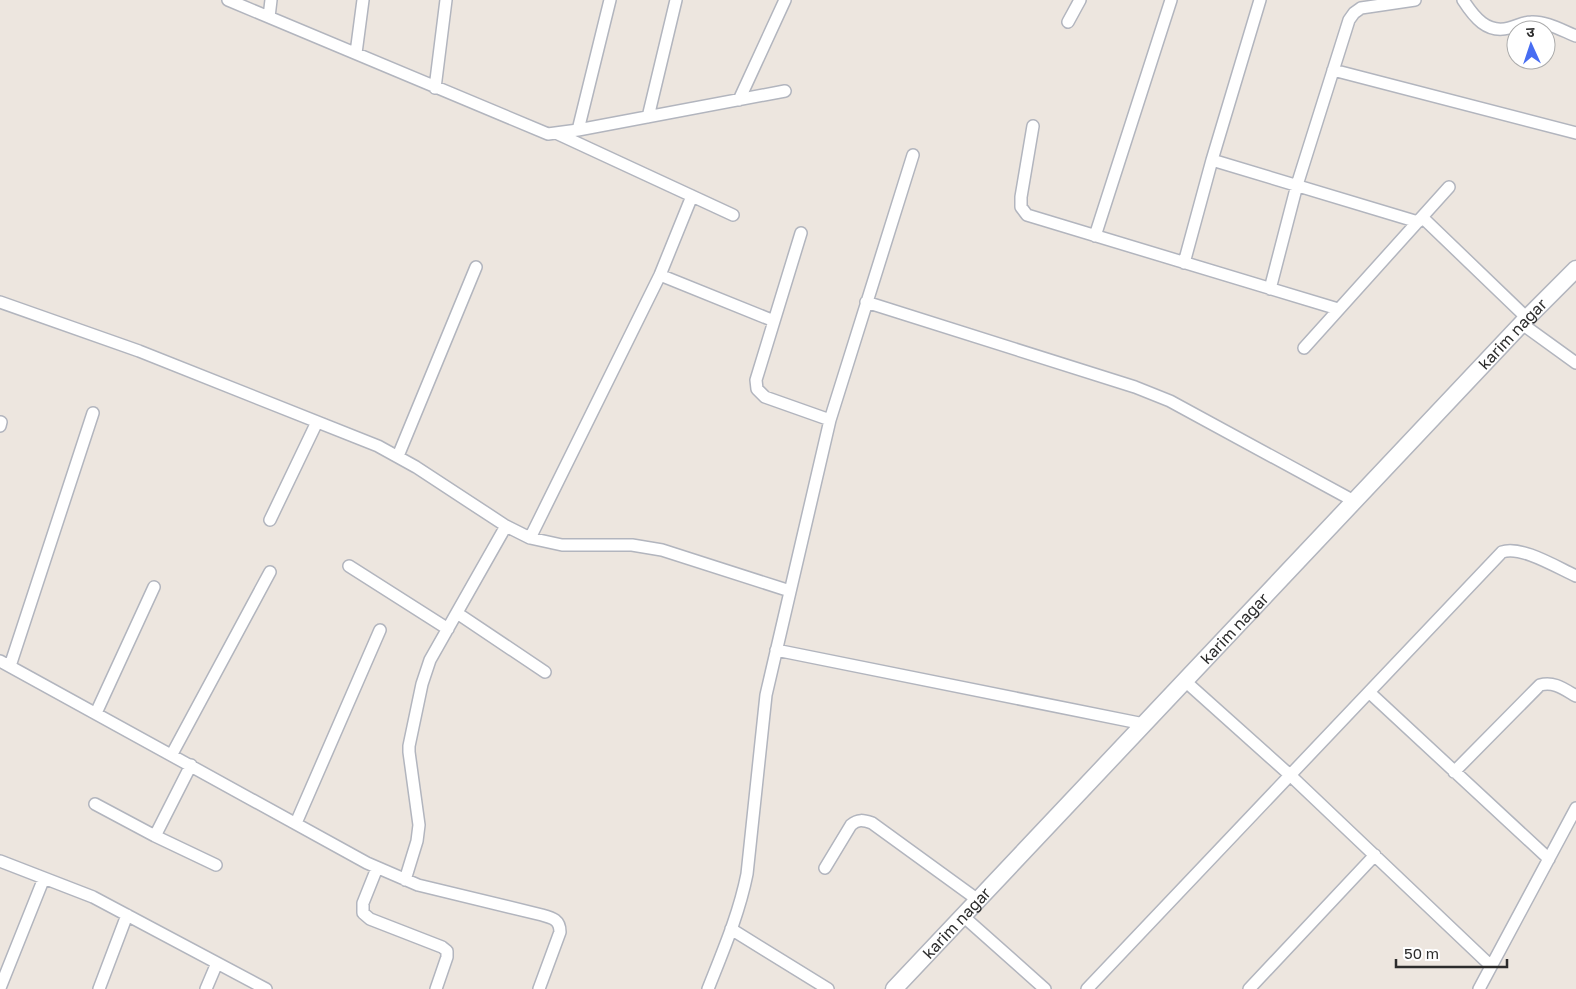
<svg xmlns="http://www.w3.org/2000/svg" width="1576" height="989" viewBox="0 0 1576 989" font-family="'Golos Text','Noto Sans Devanagari',sans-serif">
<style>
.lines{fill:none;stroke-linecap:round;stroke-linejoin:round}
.street-casing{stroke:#b2b5be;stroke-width:14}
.secondary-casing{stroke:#b2b5be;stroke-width:19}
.street{stroke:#fff;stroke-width:11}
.secondary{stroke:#fff;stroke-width:16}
.labels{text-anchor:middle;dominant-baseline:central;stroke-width:5;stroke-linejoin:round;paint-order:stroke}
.street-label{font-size:16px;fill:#2c2c2c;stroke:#fff}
</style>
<rect width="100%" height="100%" fill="#ede6df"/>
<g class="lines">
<defs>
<path id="street" d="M228,0l320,134 30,-4 207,-39
M1463,0c11,17 24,34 46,28 8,-2 14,-6 22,-6 15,-1 32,9 45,14
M269,17l2,-17
M1068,22l12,-22
M356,53l7,-53
M1333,70l243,63
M435,88l11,-88
M739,100l46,-100
M648,117l28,-117
M1033,126l-12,71v10l6,8 311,94
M578,130l32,-130
M558,134l175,81
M1212,160l206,62
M1422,217l105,101
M801,233l-45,147 1,9 8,8 65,23
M1095,236l76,-236
M1184,263l28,-103 48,-160
M660,275l114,46
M1270,289l27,-104 52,-165 5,-7 7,-5 54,-8
M0,302l139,49 239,95 38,21 90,59 24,12 32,7h70l30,5 128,41
M866,302l269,85 35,14 184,100
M1522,324l54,39
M1304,348l145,-161
M0,426l1,-4
M398,456l78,-189
M270,520l47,-98
M530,538l130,-263 32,-79
M349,566l99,63
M457,613l88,59
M776,650l368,74
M0,661l367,202 51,22 124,30c11,3 18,5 18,17l-21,57
M10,666l83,-253
M1185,681l106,95 200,190
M1370,693l179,166
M96,713l58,-126
M172,754l98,-182
M1454,772l86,-87c14,-4 24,4 36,11
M95,804l60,32 61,29
M296,823l84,-193
M155,836l36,-71
M0,861l93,36 173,92
M377,868l-14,35v10l7,6 72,28 5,4v6l-11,32
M825,868l26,-43c7,-6 12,-5 21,-2l106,77
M405,880l12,-39 2,-16 -10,-73v-6l13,-62 8,-24 76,-134
M963,916l82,73
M731,929l97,60
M0,988l44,-110
M99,989l28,-74
M206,989l11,-26
M708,989c15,-38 31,-75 39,-115l19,-179 64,-275 83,-265
M1087,989l415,-437c19,-7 56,16 74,24
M1249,989l126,-134
M1479,989l97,-181"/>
<g id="secondary">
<path id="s1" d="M894,989l633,-671 49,-49"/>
</g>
</defs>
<use href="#street" class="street-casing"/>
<use href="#secondary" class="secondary-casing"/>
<use href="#street" class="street"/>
<use href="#secondary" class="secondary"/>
</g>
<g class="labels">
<g class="street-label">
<text stroke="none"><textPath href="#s1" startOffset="901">karim nagar</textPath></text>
<text stroke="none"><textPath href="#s1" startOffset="496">karim nagar</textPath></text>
<text stroke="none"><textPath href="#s1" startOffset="91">karim nagar</textPath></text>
</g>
</g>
<g transform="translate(1531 45) rotate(357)"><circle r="24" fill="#ffffff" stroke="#ababab"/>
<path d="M0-4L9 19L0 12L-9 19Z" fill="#476df2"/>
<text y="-8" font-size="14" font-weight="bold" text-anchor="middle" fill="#2c2c2c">उ</text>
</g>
<path d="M1396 959v8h111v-8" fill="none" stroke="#2c2c2c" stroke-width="2.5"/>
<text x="1404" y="959" font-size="15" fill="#2c2c2c" stroke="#ffffff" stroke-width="4" paint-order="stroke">50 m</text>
</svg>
